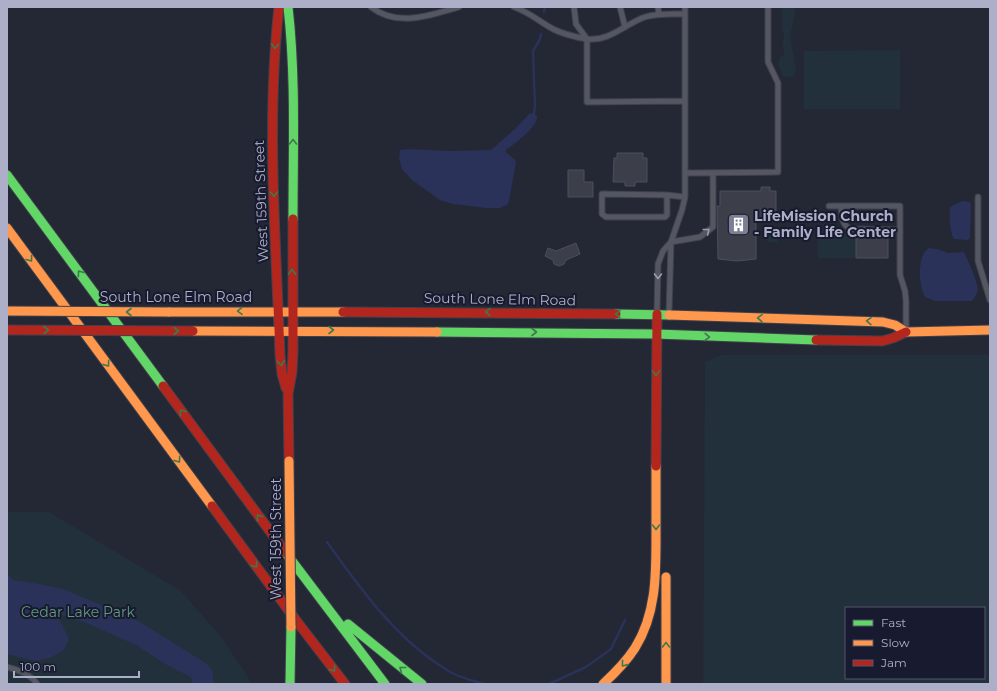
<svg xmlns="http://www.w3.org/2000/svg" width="997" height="691" viewBox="0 0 997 691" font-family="Montserrat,sans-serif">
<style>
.green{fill:#21303a;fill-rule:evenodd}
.water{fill:#2a3259}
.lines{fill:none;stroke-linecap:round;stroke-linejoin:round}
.stream{stroke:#2a3259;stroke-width:2.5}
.building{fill:#3c3e4a;stroke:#4b4e5c}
.lane-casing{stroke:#3f414b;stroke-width:7}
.fast-casing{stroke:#3f414b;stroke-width:11}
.slow-casing{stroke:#3f414b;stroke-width:11}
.jam-casing{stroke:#3f414b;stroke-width:11}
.lane{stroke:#545662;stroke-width:5}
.fast{stroke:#63d668;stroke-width:9}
.slow{stroke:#ff974d;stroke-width:9}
.jam{stroke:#b3261e;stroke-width:9}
.fast-bridge-casing{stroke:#3f414b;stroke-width:11;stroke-linecap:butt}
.slow-bridge-casing{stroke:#3f414b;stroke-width:11;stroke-linecap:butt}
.jam-bridge-casing{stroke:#3f414b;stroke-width:11;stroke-linecap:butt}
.fast-bridge{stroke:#63d668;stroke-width:9}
.slow-bridge{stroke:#ff974d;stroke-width:9}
.jam-bridge{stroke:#b3261e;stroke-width:9}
.oneway{stroke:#3e784c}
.oneway2{stroke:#9a9db3}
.labels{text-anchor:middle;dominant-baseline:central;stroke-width:4;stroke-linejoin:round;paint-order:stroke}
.street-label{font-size:14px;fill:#acafc7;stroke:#181b2f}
.poi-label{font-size:14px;font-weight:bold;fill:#acafc7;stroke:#181b2f;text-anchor:start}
.park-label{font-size:14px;fill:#619a7e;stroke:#181b2f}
</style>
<rect width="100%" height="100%" fill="#242734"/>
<path class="green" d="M782,7h13l-1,11 -4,18 6,35 -3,5 -2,1 -8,-1 -5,-12 2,-7 4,-2c1,-6 -4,-10 0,-16l-2,-13z
M900,50v59h-96v-58z
M767,227h12l-1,16 -11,-1z
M818,234h44v3h-6v21h-38z
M722,355h268v329h-287l2,-322zM846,608h138v70h-138z
M7,512h42l132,79 41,47 25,37 4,9h-244z"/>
<path class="water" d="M534,113l3,3c1,11 -23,28 -31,34v2l9,8 1,2 -7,39 -1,3 -8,4h-14l-33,-4 -13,-4 -28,-20 -10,-11 -3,-11 1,-8 9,-1 41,2 41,-1 25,-22 13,-14z
M962,201l8,1 1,3 -1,33 -2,2 -14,-1c-4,-5 -5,-24 -4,-32z
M929,248l8,1 11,4 16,-1c3,6 14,31 14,37 -1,4 -3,9 -6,12h-37l-10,-4c-6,-11 -9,-41 4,-49z
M7,573l6,7 26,4 24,5 72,30 72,45 6,8v12h-20l-2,-7 -24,-12 -31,-20 -47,-21 -33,-11 13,26 -6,12 -13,7 -15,3 -28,-7z"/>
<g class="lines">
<path class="stream" d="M544,12l1,-5
M534,113l1,-6 -2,-56 7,-12 1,-5
M327,542c35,49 72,101 125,131 9,5 22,8 32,11
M549,684l37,-17 25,-18 14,-29"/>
</g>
<path class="building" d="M617,153h26v5h4v24h-12v4h-10v-4h-12l1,-24h3z
M568,170h16v12h9v15h-25z
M761,187h9v4h6v30h-20v38l-19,2 -19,-2 -1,-53h3v-15h41z
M877,234h6v3h5v21h-32v-21l21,-1z
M576,243l4,11 -14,6 -2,4 -5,2 -5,-2 -1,-4 -8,-4 3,-8 8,3z"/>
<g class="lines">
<defs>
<path id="lane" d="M371,7c27,21 59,8 88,0
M514,7c15,5 26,15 39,22 10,5 22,8 34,10l-11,-15 -2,-17
M620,7l5,20
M658,7l1,7
M685,101l-98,1v-63c22,3 38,-15 58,-22 12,-4 27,-3 40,-3
M685,173l93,-1v-89l-10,-21v-55
M667,195v20l-2,2h-59l-4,-3v-20l65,1 18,2
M978,197v64l12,39
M829,206h71v69l5,16 1,10v28
M841,206c1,9 0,18 9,23l50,1
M671,242l29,-5 13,-10v-54
M657,312l1,-48 5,-13 8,-9 11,-32 3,-13v-190
M669,313l2,-71
M7,667c9,2 25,8 30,17"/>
<path id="fast" d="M288,7c8,70 5,141 5,212
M7,175l156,211
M616,314l53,1
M437,332l219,2
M656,334l160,6
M286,553l99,131
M348,624l74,60"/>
<path id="slow" d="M7,228l205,278
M168,312h175
M669,315l214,7 12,3 11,7 84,-2
M193,331l244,1
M666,577v107
M603,684c12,-11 23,-22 32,-36 22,-35 21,-76 21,-115 0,-23 0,-45 0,-67"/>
<path id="jam" d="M279,7c-13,115 -3,233 1,348l2,19 4,14
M343,312l273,2
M816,340l66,1 11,-3 13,-6
M163,386l123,167
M289,461l-1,-67 4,-22 1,-20v-133
M656,466l1,-152
M212,506l83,113 50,65"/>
</defs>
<use href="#lane" class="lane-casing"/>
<use href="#fast" class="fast-casing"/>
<use href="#slow" class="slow-casing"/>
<use href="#jam" class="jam-casing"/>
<use href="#lane" class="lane"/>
<use href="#fast" class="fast"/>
<use href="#slow" class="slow"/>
<use href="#jam" class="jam"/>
<defs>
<path id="fast-bridge" d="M290,684l1,-57"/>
<path id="slow-bridge" d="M7,311l161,1
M289,461l2,166"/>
<path id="jam-bridge" d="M7,330l186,1"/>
</defs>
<use href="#fast-bridge" class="fast-bridge-casing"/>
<use href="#slow-bridge" class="slow-bridge-casing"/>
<use href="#jam-bridge" class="jam-bridge-casing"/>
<use href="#fast-bridge" class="fast-bridge"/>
<use href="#slow-bridge" class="slow-bridge"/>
<use href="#jam-bridge" class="jam-bridge"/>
</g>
<defs><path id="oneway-chevron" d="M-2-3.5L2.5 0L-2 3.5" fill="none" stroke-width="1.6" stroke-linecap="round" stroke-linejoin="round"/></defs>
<g class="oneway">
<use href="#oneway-chevron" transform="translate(275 46) rotate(93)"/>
<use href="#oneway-chevron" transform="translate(293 142) rotate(-90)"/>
<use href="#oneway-chevron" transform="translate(274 194) rotate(88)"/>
<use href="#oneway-chevron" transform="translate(30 259) rotate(54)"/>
<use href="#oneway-chevron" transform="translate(292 272) rotate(-90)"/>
<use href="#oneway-chevron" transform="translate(80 273) rotate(-126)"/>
<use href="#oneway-chevron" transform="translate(240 311) rotate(179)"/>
<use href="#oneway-chevron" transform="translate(129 312) rotate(-180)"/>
<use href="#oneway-chevron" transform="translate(488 312) rotate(-179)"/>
<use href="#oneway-chevron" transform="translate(618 314) rotate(-179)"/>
<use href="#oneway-chevron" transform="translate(760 318) rotate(-178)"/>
<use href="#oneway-chevron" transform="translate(869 321) rotate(-179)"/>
<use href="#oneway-chevron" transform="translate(46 330)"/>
<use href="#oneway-chevron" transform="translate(331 330)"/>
<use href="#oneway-chevron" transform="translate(176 331)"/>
<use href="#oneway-chevron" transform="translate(534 332)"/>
<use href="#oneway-chevron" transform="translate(707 337) rotate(2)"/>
<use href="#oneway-chevron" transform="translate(281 363) rotate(84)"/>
<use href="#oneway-chevron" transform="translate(107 364) rotate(54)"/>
<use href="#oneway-chevron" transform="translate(656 373) rotate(90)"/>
<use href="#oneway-chevron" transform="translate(182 412) rotate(-126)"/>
<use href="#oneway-chevron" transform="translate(178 460) rotate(54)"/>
<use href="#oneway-chevron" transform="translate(259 517) rotate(-126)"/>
<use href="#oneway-chevron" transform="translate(656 527) rotate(90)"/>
<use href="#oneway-chevron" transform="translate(255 565) rotate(54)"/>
<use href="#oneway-chevron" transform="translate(666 645) rotate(-90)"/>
<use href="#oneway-chevron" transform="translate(624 664) rotate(129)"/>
<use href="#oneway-chevron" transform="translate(333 669) rotate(53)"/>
<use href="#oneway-chevron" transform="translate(402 669) rotate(-142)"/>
</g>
<g class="oneway2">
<use href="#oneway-chevron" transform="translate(707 231) rotate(-39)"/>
<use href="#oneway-chevron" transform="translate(658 276) rotate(91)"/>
</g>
<defs>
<symbol id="building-square" viewBox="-11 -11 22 22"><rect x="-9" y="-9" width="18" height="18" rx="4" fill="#7c7f94" stroke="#181b2f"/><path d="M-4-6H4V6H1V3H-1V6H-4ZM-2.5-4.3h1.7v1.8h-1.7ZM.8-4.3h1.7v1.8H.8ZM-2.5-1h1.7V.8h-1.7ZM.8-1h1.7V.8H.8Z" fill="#fff"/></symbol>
</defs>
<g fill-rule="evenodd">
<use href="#building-square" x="726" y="212" width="25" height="25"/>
</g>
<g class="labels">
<g class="street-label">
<text transform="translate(261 201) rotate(-92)">West 159th Street</text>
<text x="176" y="297">South Lone Elm Road</text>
<text transform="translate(500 299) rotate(1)">South Lone Elm Road</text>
<text transform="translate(276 539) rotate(-90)">West 159th Street</text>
</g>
<g class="poi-label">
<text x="754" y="216">LifeMission Church<tspan x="754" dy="16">- Family Life Center</tspan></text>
</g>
<g class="park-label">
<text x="78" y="612">Cedar Lake Park</text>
</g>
</g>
<rect width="997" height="691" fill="none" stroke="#acafc7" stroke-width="16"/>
<rect x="845" y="607" width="140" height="72" fill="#181b2f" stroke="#53566c"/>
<rect x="853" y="620" width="20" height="6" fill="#63d668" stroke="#53566c"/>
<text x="881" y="627" font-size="12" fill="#acafc7">Fast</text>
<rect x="853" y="640" width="20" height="6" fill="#ff974d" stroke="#53566c"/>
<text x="881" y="647" font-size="12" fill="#acafc7">Slow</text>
<rect x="853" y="660" width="20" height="6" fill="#b3261e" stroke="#53566c"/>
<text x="881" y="667" font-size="12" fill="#acafc7">Jam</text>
<path d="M14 671v6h125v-6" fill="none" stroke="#acafc7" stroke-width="2"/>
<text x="20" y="671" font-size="12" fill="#acafc7" stroke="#181b2f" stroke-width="3" paint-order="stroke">100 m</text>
</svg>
